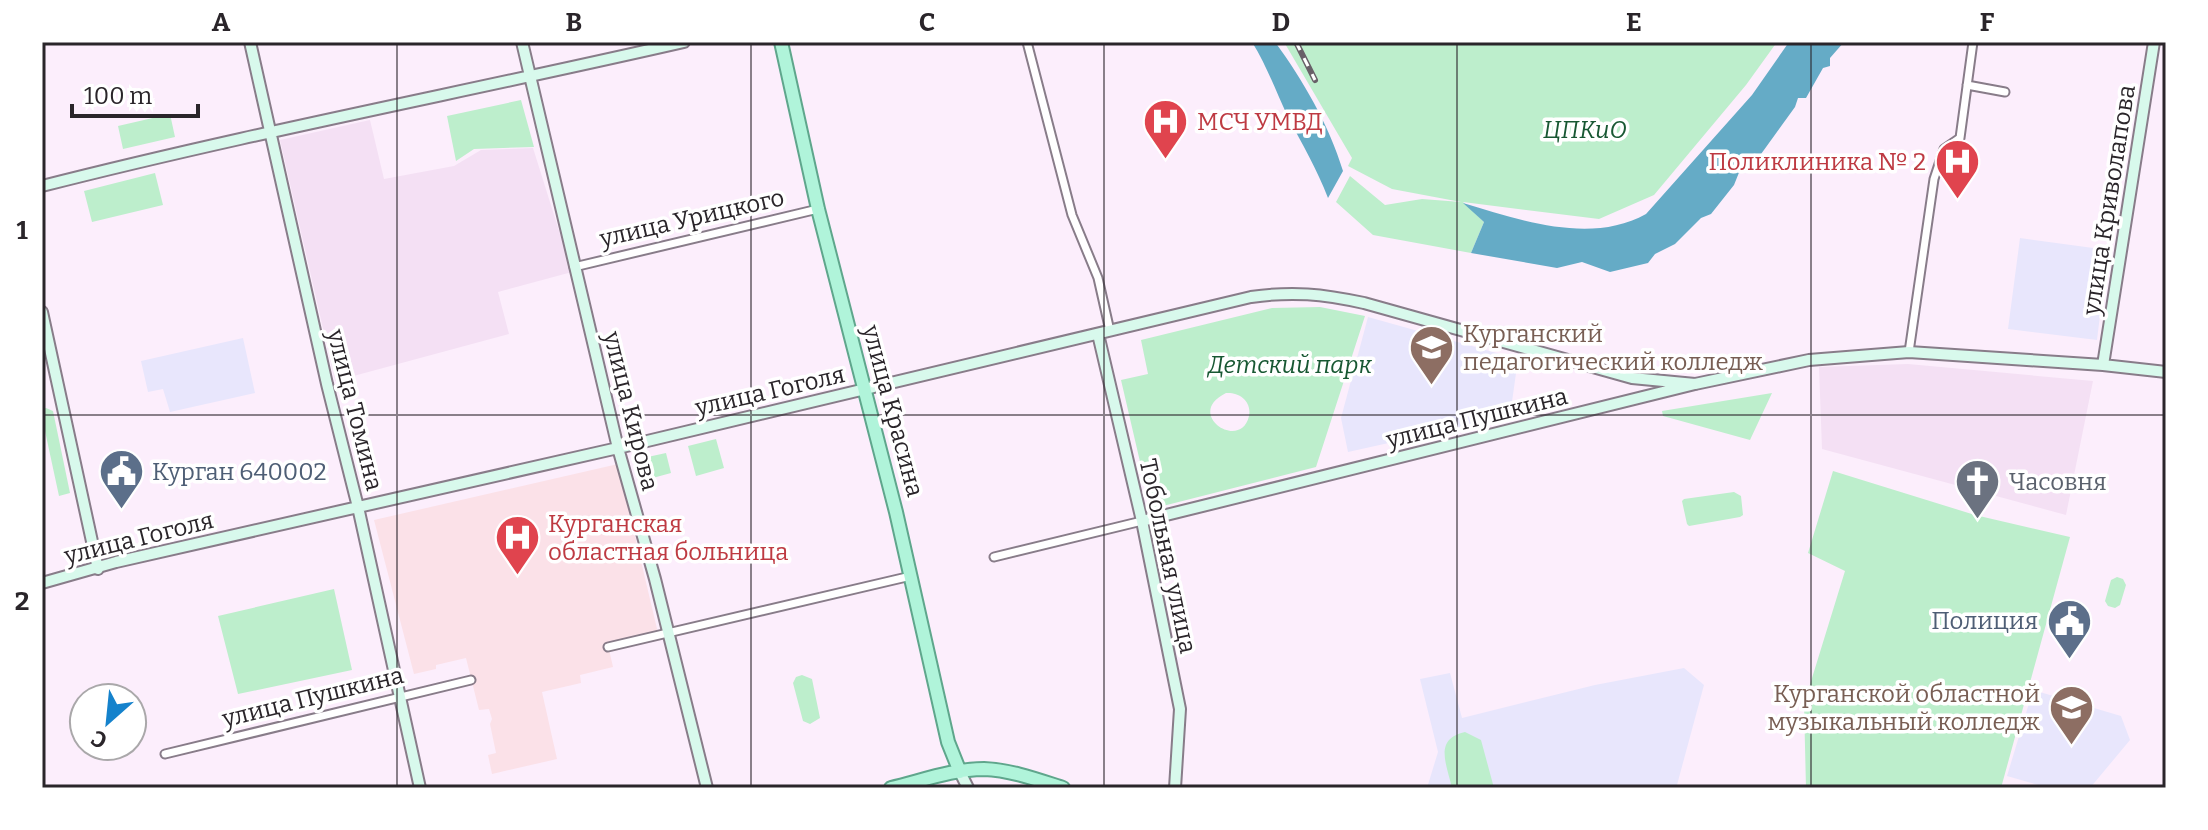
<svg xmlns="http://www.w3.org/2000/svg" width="2208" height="830" viewBox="0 0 2208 830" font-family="Bitter,serif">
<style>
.built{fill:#f4e0f4}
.education{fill:#e8e6fc}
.medical{fill:#fbe1e8}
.green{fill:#bdeecc;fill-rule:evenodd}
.water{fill:#65abc6}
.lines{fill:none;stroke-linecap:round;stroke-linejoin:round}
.street-casing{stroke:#887c89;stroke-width:11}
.secondary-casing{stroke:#887c89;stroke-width:14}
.primary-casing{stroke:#5fa68c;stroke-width:16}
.street{stroke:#fff;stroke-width:7}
.secondary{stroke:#d8f9ec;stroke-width:10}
.primary{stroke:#b0f4da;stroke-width:12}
.rail-casing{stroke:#686068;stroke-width:6}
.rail{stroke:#fff;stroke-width:3;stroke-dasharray:9;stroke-linecap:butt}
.grid{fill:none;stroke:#2a252a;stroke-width:2;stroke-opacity:0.55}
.labels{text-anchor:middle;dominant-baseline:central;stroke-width:7;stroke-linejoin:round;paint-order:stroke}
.health-label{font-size:24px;fill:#be3a42;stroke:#fff;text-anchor:start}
.park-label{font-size:24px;font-style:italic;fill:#185833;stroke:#fff}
.street-label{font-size:24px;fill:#2a252a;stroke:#fff}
.education-label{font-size:24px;fill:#785e54;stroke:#fff;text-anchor:start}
.service-label{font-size:24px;fill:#4e5e75;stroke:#fff;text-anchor:start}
.worship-label{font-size:24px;fill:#5b616d;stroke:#fff;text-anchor:start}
.neatline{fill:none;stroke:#2a252a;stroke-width:3}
.grid-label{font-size:26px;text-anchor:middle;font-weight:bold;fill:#2a252a}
</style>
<rect width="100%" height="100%" fill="#fceefc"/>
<path class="built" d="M370,120l14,59 70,-13 27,-16 52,-2 39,124 -74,20 11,42 -174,47 -55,-241z
M1908,364l185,17 -27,134 -244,-66 -3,-82z"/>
<path class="education" d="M2020,238l88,12 -11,90 -89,-11z
M1368,317l150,42 -8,57 -162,36 -7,-34z
M243,338l12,55 -85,19 -7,-23 -15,3 -7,-31z
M1684,668l20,17 -27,100 -10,3h-240l11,-36 -18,-73 30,-6 12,45 133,-33z
M2033,690l88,26 9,24 -40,48h-41l-42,-12z"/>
<path class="medical" d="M618,464l40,169 -50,12 5,22 -33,8 1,8 -39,9 15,67 -65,15 -4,-19 8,-2 -6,-29 2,-5 -3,-10 -10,1 -13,-52 -30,7v4l-22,5 -40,-154z"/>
<path class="green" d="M1284,42h493l-31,43 -92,110 -55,24 -136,-17 21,20 -13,31 -98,-18 -37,-33 14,-26 35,29 37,-6 39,3 -69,-13 -44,-23 4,-8z
M521,100l13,47 -60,2 -18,12 -9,-45z
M170,114l5,23 -52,12 -5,-23z
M155,173l8,32 -71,17 -8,-31z
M1320,307l45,9 -49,151 -165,42 -30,-129 27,-6 -7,-34 131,-32zM1226,393c13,-1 26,8 23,23 -8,36 -66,-2 -23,-23z
M1772,393l-22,47 -87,-24 -1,-5z
M46,408l7,3 17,82 -11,3 -14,-65h-3v-22z
M716,439l8,29 -28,8 -8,-30z
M666,453l5,20 -22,6 -6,-21z
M1833,471l142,44 95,22 -69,251h-195l-2,-84 41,-133 -37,-18z
M1734,492l7,4 2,19 -3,2 -51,9 -2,-2 -5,-23 2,-2z
M2117,577l6,2 3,6 -6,20 -5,3 -7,-2 -3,-5 6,-21z
M334,589l18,81 -114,24 -20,-78z
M802,675l10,4 8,39 -10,6 -7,-3 -10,-38 3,-6z
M1465,732l16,8 13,48h-42c-5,-23 -19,-49 13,-56z"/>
<path class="water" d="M1252,42h23c28,38 54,83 68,129l-15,27c-11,-29 -26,-54 -40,-81 -12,-25 -21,-51 -36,-75z
M1789,42h55l-14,16v8l-7,2 -17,30h-8l-3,9 -39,54 -16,9 -6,15 -23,29 -10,4 -26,26 -20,10 -7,9 -38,9 -28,-10 -25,6 -86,-15 13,-31 -21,-19c56,17 128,42 183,11l106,-119z"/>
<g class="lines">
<defs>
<path id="street" d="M1027,42l45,173 26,63 12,53
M1967,85l38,7
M574,267l244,-58
M1909,352l25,-173 10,-30 16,-11 13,-96
M994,557l148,-36
M608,647l303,-71
M165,754l306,-74"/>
<path id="secondary" d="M250,42l77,342 31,123 62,281
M522,42l96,406 37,131 52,209
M42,186c212,-54 428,-95 642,-144
M42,312l56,257
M1098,334l44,187 38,188 -5,79
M2103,365l51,-323
M1142,521l553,-137 114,-24 100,-8 194,13 63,7
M42,583l74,-21 502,-114 633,-151c42,-6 71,-3 113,6l268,75 63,6
M960,772l8,16"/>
<path id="primary" d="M781,42l37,167 78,303 52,230 12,30
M891,788c30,-7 62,-19 93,-19 27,1 54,11 79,19"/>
</defs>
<use href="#street" class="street-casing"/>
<use href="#secondary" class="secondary-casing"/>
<use href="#primary" class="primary-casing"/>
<use href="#street" class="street"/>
<use href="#secondary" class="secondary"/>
<use href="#primary" class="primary"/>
<defs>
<path id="rail" d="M1296,42l19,38"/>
</defs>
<use href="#rail" class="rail-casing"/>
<use href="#rail" class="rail"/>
</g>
<path class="grid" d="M397,42v746M751,42v746M1104,42v746M1457,42v746M1811,42v746M42,415h2124"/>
<defs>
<symbol id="hospital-pin" viewBox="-11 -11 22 30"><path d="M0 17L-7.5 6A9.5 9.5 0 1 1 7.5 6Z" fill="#e0444e" stroke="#fff"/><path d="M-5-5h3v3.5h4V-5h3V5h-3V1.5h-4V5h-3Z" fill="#fff"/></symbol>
<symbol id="university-pin" viewBox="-11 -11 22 30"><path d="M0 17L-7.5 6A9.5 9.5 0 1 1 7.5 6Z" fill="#8d6e63" stroke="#fff"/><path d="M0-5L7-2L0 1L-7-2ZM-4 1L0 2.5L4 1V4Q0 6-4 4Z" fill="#fff"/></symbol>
<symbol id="civic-pin" viewBox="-11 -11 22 30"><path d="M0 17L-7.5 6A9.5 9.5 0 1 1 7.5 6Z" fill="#5c6f8a" stroke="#fff"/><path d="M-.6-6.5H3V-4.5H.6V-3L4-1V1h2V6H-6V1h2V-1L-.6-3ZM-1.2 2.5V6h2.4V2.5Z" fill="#fff"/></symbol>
<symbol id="church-pin" viewBox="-11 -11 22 30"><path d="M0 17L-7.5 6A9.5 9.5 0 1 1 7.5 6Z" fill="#6b7280" stroke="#fff"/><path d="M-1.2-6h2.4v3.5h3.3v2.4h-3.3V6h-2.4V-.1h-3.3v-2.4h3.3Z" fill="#fff"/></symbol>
</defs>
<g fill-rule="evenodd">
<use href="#hospital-pin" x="1140" y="96" width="51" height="69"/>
<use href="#hospital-pin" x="1932" y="136" width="51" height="69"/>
<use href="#university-pin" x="1406" y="322" width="51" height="69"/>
<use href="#civic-pin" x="96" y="446" width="51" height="69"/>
<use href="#church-pin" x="1952" y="456" width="51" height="69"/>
<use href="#hospital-pin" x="492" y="512" width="51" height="69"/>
<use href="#civic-pin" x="2044" y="596" width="51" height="69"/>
<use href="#university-pin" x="2046" y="682" width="51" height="69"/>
</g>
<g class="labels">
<g class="health-label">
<text x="1197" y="122">МСЧ УМВД</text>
<text x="1926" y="162" text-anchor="end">Поликлиника № 2</text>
<text x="548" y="524">Курганская<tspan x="548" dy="28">областная больница</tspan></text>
</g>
<g class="park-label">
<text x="1585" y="130">ЦПКиО</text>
<text x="1290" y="365">Детский парк</text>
</g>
<g class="street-label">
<text transform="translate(2109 200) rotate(-81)">улица Криволапова</text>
<text transform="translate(692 218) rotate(-13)">улица Урицкого</text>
<text transform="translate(770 391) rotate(-13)">улица Гоголя</text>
<text transform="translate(355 410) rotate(76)">улица Томина</text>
<text transform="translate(631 411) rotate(76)">улица Кирова</text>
<text transform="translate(893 411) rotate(75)">улица Красина</text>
<text transform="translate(1477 418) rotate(-14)">улица Пушкина</text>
<text transform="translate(139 538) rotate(-14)">улица Гоголя</text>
<text transform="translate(1168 556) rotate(78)">Тобольная улица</text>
<text transform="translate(313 697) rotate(-14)">улица Пушкина</text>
</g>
<g class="education-label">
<text x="1463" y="334">Курганский<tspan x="1463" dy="28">педагогический колледж</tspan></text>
<text x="2040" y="694" text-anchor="end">Курганской областной<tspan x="2040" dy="28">музыкальный колледж</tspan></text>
</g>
<g class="service-label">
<text x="152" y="472">Курган 640002</text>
<text x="2038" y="621" text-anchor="end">Полиция</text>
</g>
<g class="worship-label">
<text x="2009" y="482">Часовня</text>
</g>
</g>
<rect width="2208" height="830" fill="none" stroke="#ffffff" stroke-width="88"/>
<g transform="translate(108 722) rotate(207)"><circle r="38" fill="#ffffff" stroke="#aaa8aa" stroke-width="2"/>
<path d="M0-6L14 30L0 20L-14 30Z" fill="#1582cc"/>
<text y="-12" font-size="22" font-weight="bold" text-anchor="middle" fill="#2a252a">С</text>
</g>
<path d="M72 104v12h126v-12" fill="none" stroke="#2a252a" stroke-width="4"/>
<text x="84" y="104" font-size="24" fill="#2a252a" stroke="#ffffff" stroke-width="6" paint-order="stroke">100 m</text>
<rect x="44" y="44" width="2120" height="742" class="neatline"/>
<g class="grid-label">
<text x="221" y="31">A</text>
<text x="574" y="31">B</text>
<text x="927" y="31">C</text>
<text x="1281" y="31">D</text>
<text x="1634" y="31">E</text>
<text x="1987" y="31">F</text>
<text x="22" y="239">1</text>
<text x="22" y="610">2</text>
</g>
</svg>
